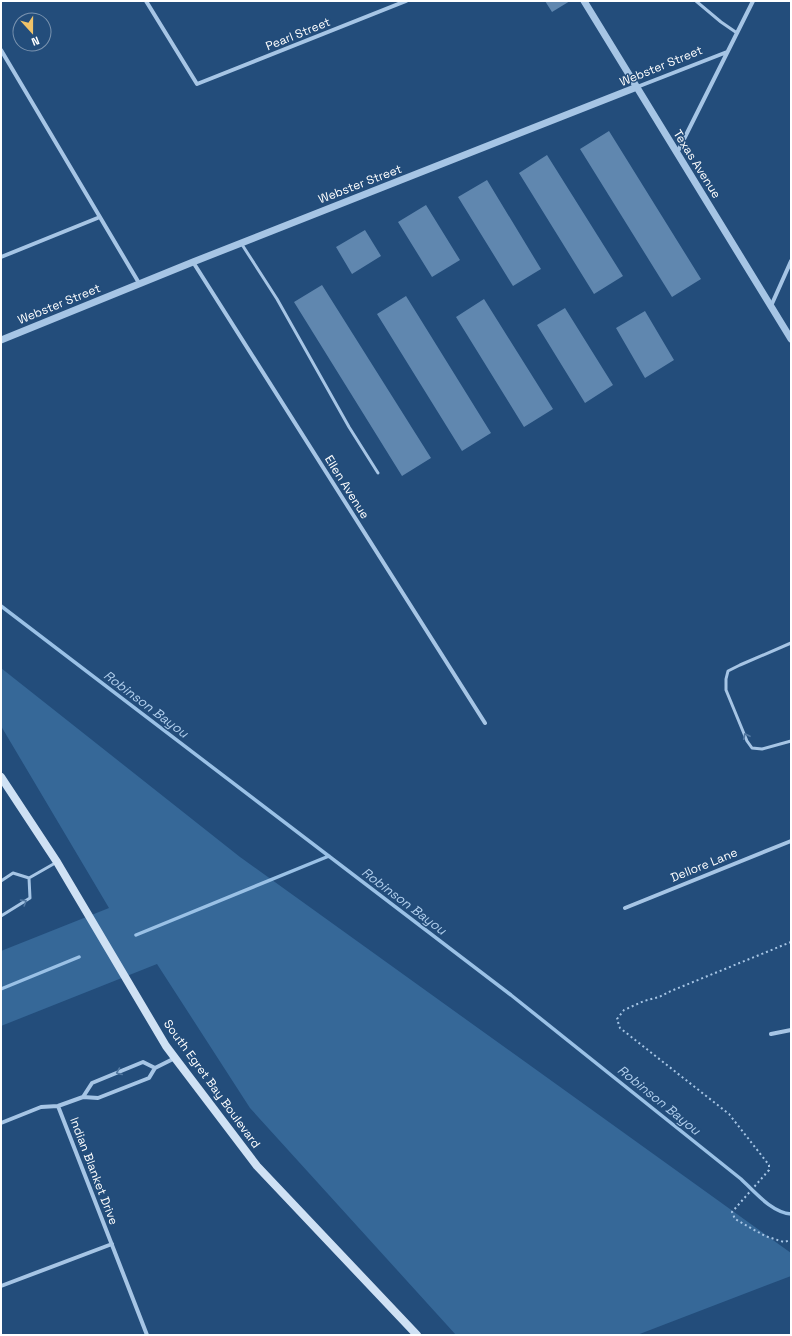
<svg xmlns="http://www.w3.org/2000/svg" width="792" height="1336" viewBox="0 0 792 1336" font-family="'Space Grotesk',sans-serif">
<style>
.green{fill:#366898}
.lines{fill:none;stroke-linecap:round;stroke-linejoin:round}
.stream{stroke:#9ac1e6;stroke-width:3.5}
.building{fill:#6087af}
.path{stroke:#a6c5e5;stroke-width:2;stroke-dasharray:2 3;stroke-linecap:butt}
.service{stroke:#a6c5e5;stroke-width:3}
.minor{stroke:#a6c5e5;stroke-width:4}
.tertiary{stroke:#a6c5e5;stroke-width:7}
.secondary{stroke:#cfe1f4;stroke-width:8}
.oneway{stroke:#5177a0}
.labels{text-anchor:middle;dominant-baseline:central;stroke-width:3;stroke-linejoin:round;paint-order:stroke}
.street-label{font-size:12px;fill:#fff;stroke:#234d7b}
.water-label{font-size:13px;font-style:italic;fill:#b1cfed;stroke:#234d7b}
</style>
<rect width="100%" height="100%" fill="#234d7b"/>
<path class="green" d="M1,668l239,189 551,396v23l-154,59h-181l-206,-227 -93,-144 -156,62v-75l108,-43 -108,-182z"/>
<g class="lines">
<path class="stream" d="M1,606l510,389 230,184c14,13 30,33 50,35
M136,935l193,-79
M1,989l78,-32"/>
</g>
<path class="building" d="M545,1h25l-18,11z
M609,131l92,148 -29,18 -92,-148z
M547,155l76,121 -29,18 -75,-121z
M487,180l54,89 -28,17 -55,-89z
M426,205l34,55 -28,17 -34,-55z
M365,230l16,26 -29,18 -16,-27z
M322,285l109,173 -29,18 -108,-174z
M406,296l85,137 -29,18 -85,-137z
M484,299l69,110 -29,18 -68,-110z
M565,308l48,77 -28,18 -48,-78z
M645,311l29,49 -29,18 -29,-50z"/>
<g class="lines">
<path class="path" d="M791,942l-120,49 -12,6 -15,4 -20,9 -7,9 3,9 109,86 40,51v5l-37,42 3,7 30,17 19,6 7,-2"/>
<path class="service" d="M696,1l25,21 16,11
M241,243l36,56 72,128 29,46
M791,643l-51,22 -12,6 -2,8v11l21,51 5,7 10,1 29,-8
M1,881l12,-8 16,5 28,-16
M1,916l29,-18 -1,-20"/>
<path class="minor" d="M146,1l51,83 209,-83
M1,50l138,233
M637,87l90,-35
M677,153l76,-152
M1,257l99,-40
M193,262l292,461
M771,306l20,-45
M625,908l166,-67
M771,1034l20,-4
M83,1097l9,-14 51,-21 12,6
M58,1106l89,229
M1,1123l40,-16 17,-1 25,-9 15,1 51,-20 6,-10 20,-10
M1,1286l111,-42"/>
<path class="tertiary" d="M584,1l207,338
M1,340l192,-78 444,-175"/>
<path class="secondary" d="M1,777l56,85 109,184 9,12 82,108 160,169"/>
</g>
<defs><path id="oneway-chevron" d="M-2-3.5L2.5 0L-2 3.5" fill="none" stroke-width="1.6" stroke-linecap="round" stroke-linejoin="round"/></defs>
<g class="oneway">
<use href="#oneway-chevron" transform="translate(746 736) rotate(-115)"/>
<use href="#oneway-chevron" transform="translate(24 902) rotate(-32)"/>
<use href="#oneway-chevron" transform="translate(119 1072) rotate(158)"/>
</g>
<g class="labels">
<g class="street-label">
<text transform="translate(298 34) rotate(-22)">Pearl Street</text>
<text transform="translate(661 66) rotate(-22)">Webster Street</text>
<text transform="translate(697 164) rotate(58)">Texas Avenue</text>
<text transform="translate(360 184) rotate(-21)">Webster Street</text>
<text transform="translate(59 304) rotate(-22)">Webster Street</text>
<text transform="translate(347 487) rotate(58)">Ellen Avenue</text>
<text transform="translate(704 865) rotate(-22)">Dellore Lane</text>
<text transform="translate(212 1084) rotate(54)">South Egret Bay Boulevard</text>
<text transform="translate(94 1171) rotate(69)">Indian Blanket Drive</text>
</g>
<g class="water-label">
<text transform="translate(146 704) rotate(37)">Robinson Bayou</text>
<text transform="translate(404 901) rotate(37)">Robinson Bayou</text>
<text transform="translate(659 1100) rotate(39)">Robinson Bayou</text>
</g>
</g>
<rect width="792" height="1336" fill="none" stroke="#ffffff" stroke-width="4"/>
<g transform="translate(32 32) rotate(159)"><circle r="19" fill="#234d7b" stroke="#7b94b0"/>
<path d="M0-3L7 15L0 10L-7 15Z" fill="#f0c369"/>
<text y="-6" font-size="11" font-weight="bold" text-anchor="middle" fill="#ffffff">N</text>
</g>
</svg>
